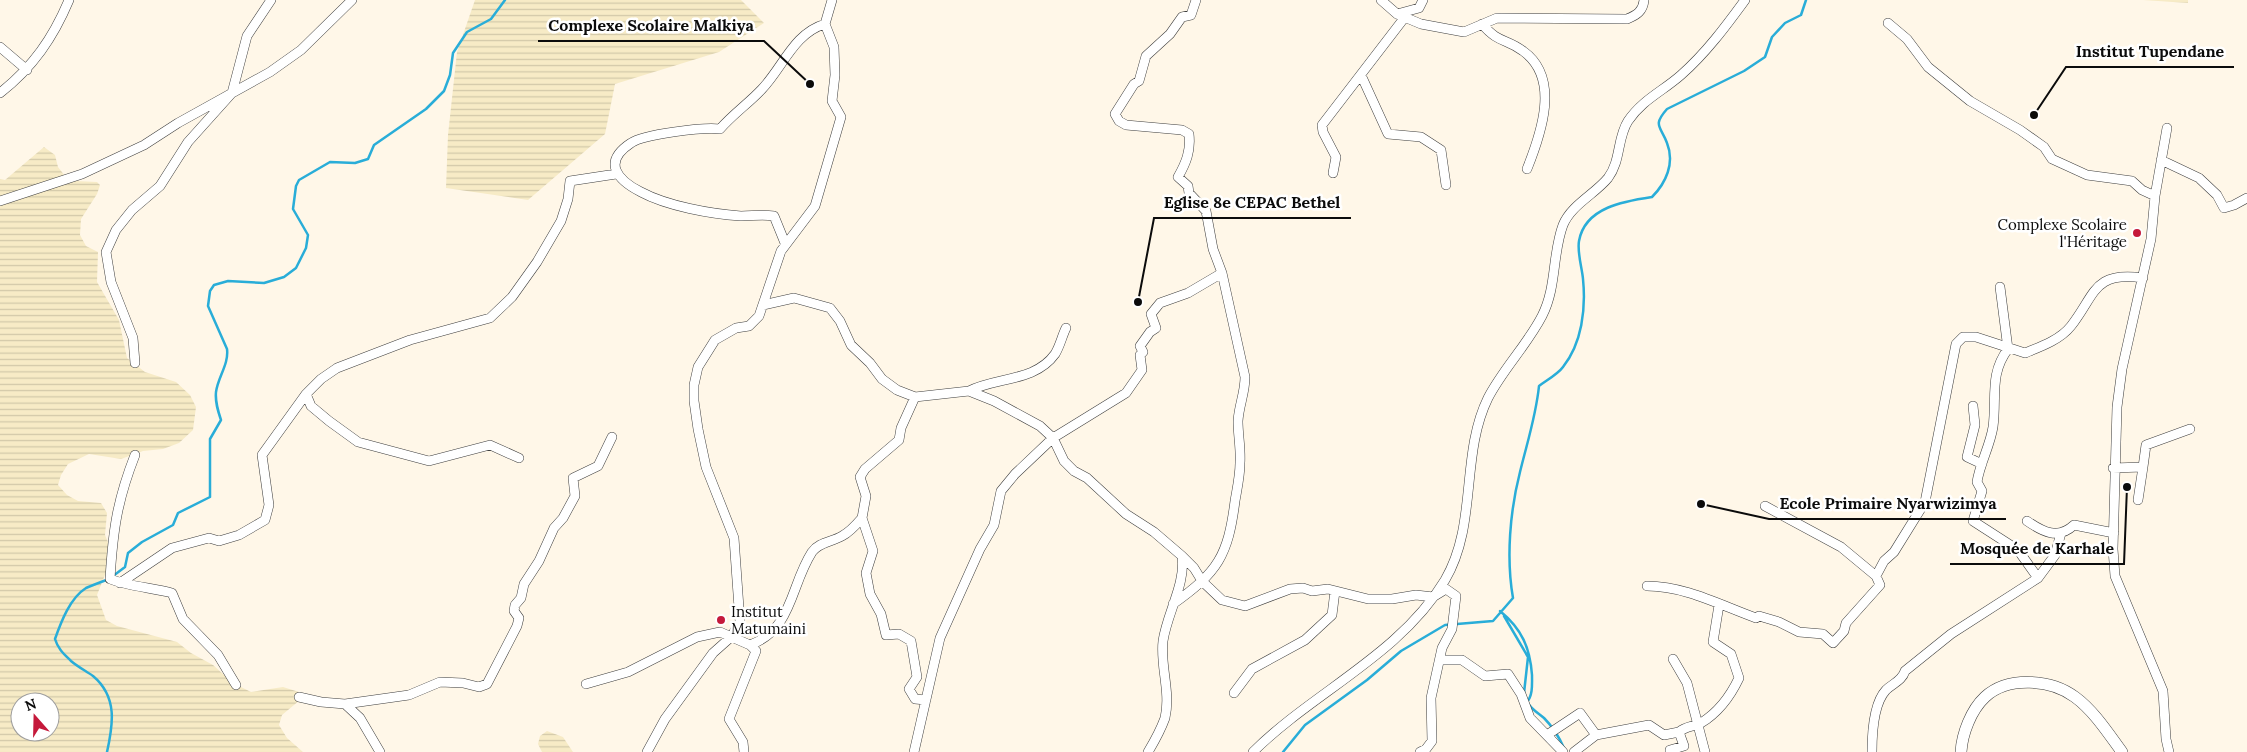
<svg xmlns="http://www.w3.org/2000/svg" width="2247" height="752" viewBox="0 0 2247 752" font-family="Lora,serif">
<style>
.farmland{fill:url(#farmland-rules);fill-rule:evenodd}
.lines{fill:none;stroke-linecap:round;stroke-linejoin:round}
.stream{stroke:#29add8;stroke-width:2.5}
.minor-casing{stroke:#3e3e3e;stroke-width:10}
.tertiary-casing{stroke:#3e3e3e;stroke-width:12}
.minor{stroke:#fff;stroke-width:9}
.tertiary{stroke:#fff;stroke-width:11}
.poi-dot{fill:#c5193b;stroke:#fff;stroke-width:2}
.labels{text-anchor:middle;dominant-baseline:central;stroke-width:5;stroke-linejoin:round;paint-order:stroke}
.poi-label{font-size:15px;fill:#0b0b0b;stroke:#fff;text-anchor:end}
.leader{fill:none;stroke:#0b0b0b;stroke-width:2}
.callout-dot{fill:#0b0b0b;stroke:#fff;stroke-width:2}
.callout-label{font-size:16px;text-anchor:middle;font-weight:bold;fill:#0b0b0b;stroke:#fff;stroke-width:5;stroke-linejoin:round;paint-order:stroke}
</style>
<defs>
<pattern id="farmland-rules" width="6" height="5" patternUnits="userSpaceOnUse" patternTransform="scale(1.25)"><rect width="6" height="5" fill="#f7ebc6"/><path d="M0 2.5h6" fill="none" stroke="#d2c8a9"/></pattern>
</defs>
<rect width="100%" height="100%" fill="#fff7e8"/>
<path class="farmland" d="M475,0h266l23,23 -45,29 -104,32 -10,50 -77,66 -82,-12 2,-53 9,-83z
M2143,0h45v3z
M44,147l11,8 3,12 7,9 11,5 21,1 3,3 -3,9 -16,25 -1,16 6,11 12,6 -1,30 22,38 8,38 18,14 31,10 14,13 6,12 -3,23 -14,13 -16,6 -20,2 -22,8 -32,-5 -21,10 -7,11 -3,10 9,10 11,6 23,2 6,10 -2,22 5,12v15l-13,33 9,25 11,6 60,16 14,11 22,12 20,18 18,9 32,-5 16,5 1,8 -18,15 -3,10 8,13 16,14h-303v-573l5,1zM20,702h30v30h-30z
M547,731l16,6 10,15h-31l-4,-8 2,-8z"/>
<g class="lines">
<path class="stream" d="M113,576l12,-9 3,-14 14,-11 31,-17 5,-12 32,-16v-58l11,-19c-3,-9 -6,-18 -5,-28 2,-15 13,-28 11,-43l-19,-43 2,-15 4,-6 14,-4 36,2 20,-6 12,-9 10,-20 2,-13 -15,-26 3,-23 3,-6 31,-18 25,1 13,-4 6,-14 52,-36 18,-18 6,-16 3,-22 14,-21 24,-13 14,-19
M1500,611c22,18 30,37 32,64 0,9 1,20 -5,27 5,8 10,10 17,16 9,9 15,19 20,30
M1504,616l24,41 -4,36
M107,752c6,-27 11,-55 -14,-76 -7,-5 -15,-9 -22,-15 -7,-7 -13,-12 -16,-22 6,-17 15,-41 31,-51 7,-3 15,-6 23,-9
M1283,752l22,-27 62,-45 34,-29 44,-26 48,-4 20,-23c-7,-40 -3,-87 7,-126 7,-29 16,-56 19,-86 8,-6 19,-12 24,-19 19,-24 23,-58 20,-88 -1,-11 -6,-27 -4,-38 6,-34 46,-40 73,-44 14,-14 23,-34 15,-54 -6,-17 -15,-17 0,-34l77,-38 21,-14 7,-20 13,-14 16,-8 5,-15"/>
<defs>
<path id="minor" d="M1381,0l16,14 24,10 43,8 33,-14 130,1c10,-4 16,-8 17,-19
M1397,14l22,-6 4,-8
M1888,23l19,16 21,28 42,34 50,29 24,17 8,12 35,16 45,6 10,9 13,6
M1482,24c17,20 24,14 41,27 38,27 18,83 4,118
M0,47l27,23
M1361,75l27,59 33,3 20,13 5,35
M0,93c33,-26 53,-55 69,-93
M2167,128l-12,68 -4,43 -29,130 -5,38 -4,142 2,27 48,115 3,48 3,13
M2161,160l38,18 18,17 7,13 10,-3 13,-7
M1333,173l3,-16 -13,-25 -1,-7 83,-108
M0,201l82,-27 62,-29 34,-22 92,-51 31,-22 51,-50
M785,243l-11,-27c-12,-2 -21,0 -33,0 -30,-2 -74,-10 -100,-24 -24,-12 -39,-30 -10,-49 13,-9 73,-16 89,-14 13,-15 29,-26 42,-40 21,-22 32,-56 63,-65
M2000,287l8,62c-19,25 -11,49 -15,78 -3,19 -13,36 -16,55l5,9 -9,30 45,29 20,28
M763,305l31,-7 36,10 10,13 11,24 19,18 12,16 15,11 18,7 54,-6 25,10 46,25 13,12 11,23 10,10 13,7 39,36 28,18 28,24 12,12 8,13 20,19 23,6 45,-17 13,-1 9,3 16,-2 40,10h24l24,-4 17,2 13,-8 10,7 -4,33 -10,19 -11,50 1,43 -6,8 -6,3
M135,363l-2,-25 -22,-56 -5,-30 10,-22 16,-20 28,-24 28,-44 44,-49 15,-57 24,-36
M969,391c27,-14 66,-9 86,-37 5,-8 7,-18 11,-26
M306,394l5,12 18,15 29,21 71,19 61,-16 29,13
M915,397l-14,31 -2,12 -34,29 -5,8 6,19 -4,22 11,33 -7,22 4,21 11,20 5,21 13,-1 12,7 6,36 -8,12 6,10 11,1
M1973,406l2,19 -8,32 15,7
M135,455c-18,46 -22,75 -25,124 17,7 43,9 62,14l11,26 35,36 18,30
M2143,467l3,-22 44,-16
M2113,468l30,-1 -5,33
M1765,506l76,41 35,29
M2027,521c16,11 31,19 47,4l40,8
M120,583l52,-35 37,-10 10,3 20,-6 26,-15 4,-15 -7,-50 44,-61 15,-15 16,-11 73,-28 80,-22 22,-21 25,-35 24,-41 7,-22 2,-18 46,-7
M1647,586c38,0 73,19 109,32l3,-2 20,6 20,10 24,2 10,9 11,-12 2,-8 34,-38 -4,-9 8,-15 10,-9 31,-50 31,-158 7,-7h13l49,16c15,-6 35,-13 46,-27 25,-32 22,-55 72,-48
M1173,604c45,-32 55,-48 62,-103 2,-12 5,-25 5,-38 1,-14 -2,-28 -2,-42 1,-16 7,-28 7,-44l-23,-104 -9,-24 -7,-38 -17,-18 -1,-7 -10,-9c8,-14 13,-26 11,-43l-7,-4 -56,-5 -7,-4 -4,-7 19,-30 5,-3 7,-25 24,-22 12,-17 9,-2 5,-15
M1673,659l14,24 18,69
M1440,660h22l23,16 23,-2 13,20 9,24 33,34
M586,684l42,-12 69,-35 23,-5 30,13c43,-16 40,-59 62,-93 7,-10 20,-10 30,-16 8,-4 14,-11 20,-18
M1234,693l18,-24 53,-29 27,-25 3,-24
M299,697l22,5 24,2 15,14 20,34
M345,704l64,-9 31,-13 23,1 16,4 8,-3 30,-58 2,-8 -5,-7 1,-6 6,-7 3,-14 15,-23 15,-33 9,-10 12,-22 -2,-18 25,-12 14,-29
M1679,732c7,-6 14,-5 22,-9 18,-11 29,-26 38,-45l-8,-24 -18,-12 6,-37
M1547,735l33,-22 16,22 53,-10 15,10 15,-3 5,14 -14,4v2
M647,752l18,-33 48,-66 18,-16 9,-15 -6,-84 -28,-71 -8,-38 -4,-28v-16l4,-18 17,-27 21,-12 13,-2 10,-10 22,-65 34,-45 26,-89 -9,-16 3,-26 -1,-28 -9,-23 7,-24
M744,752l-1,-10 -14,-23 27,-68 -6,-6
M914,752l26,-114 40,-89 14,-24 7,-34 14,-17 38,-36 73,-45 16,-23 -2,-15 3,-3 -3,-6 10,-14 6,-4 -5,-14 9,-11 28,-10 34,-20
M1148,752c6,-10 13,-23 17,-34 6,-26 -5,-52 -2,-77 4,-28 23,-57 19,-85
M1253,752c60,-60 147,-97 192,-172 33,-56 15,-125 43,-182 15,-29 39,-53 54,-82 15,-29 10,-62 21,-91 8,-20 32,-31 45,-47 13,-17 9,-40 20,-57 14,-21 35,-30 53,-46 25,-22 45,-49 64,-75
M1574,752l22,-17
M1872,752c0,-18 1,-48 14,-62 7,-7 16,-9 19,-19l46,-37 87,-56 17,-23 6,-22"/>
<path id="tertiary" d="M1961,752c1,-18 10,-42 24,-55 23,-21 66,-18 90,0 19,14 33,36 47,55"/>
</defs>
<use href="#minor" class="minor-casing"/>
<use href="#tertiary" class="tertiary-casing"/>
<use href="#minor" class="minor"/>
<use href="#tertiary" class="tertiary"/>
</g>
<g class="poi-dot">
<circle cx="2137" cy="233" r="5"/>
<circle cx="721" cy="620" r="5"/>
</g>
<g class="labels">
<g class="poi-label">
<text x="2127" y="224">Complexe Scolaire<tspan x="2127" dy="17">l'Héritage</tspan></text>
<text x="731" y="611" text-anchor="start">Institut<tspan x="731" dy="17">Matumaini</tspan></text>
</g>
</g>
<path class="leader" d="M810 84L764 41H538M2034 115L2066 67H2234M1138 302L1154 218H1351M1701 504L1769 519H2006M2127 487L2124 564H1950"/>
<g class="callout-dot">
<circle cx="810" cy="84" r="5"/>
<circle cx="2034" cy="115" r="5"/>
<circle cx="1138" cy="302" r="5"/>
<circle cx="1701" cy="504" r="5"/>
<circle cx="2127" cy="487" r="5"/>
</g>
<g class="callout-label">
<text x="651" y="31">Complexe Scolaire Malkiya</text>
<text x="2150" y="57">Institut Tupendane</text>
<text x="1252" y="208">Eglise 8e CEPAC Bethel</text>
<text x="1888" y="509">Ecole Primaire Nyarwizimya</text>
<text x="2037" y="554">Mosquée de Karhale</text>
</g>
<g transform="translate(35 717) rotate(340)"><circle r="24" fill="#ffffff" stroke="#9d9d9d"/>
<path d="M0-4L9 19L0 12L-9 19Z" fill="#c5193b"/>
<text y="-8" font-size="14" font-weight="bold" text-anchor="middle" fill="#0b0b0b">N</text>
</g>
</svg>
